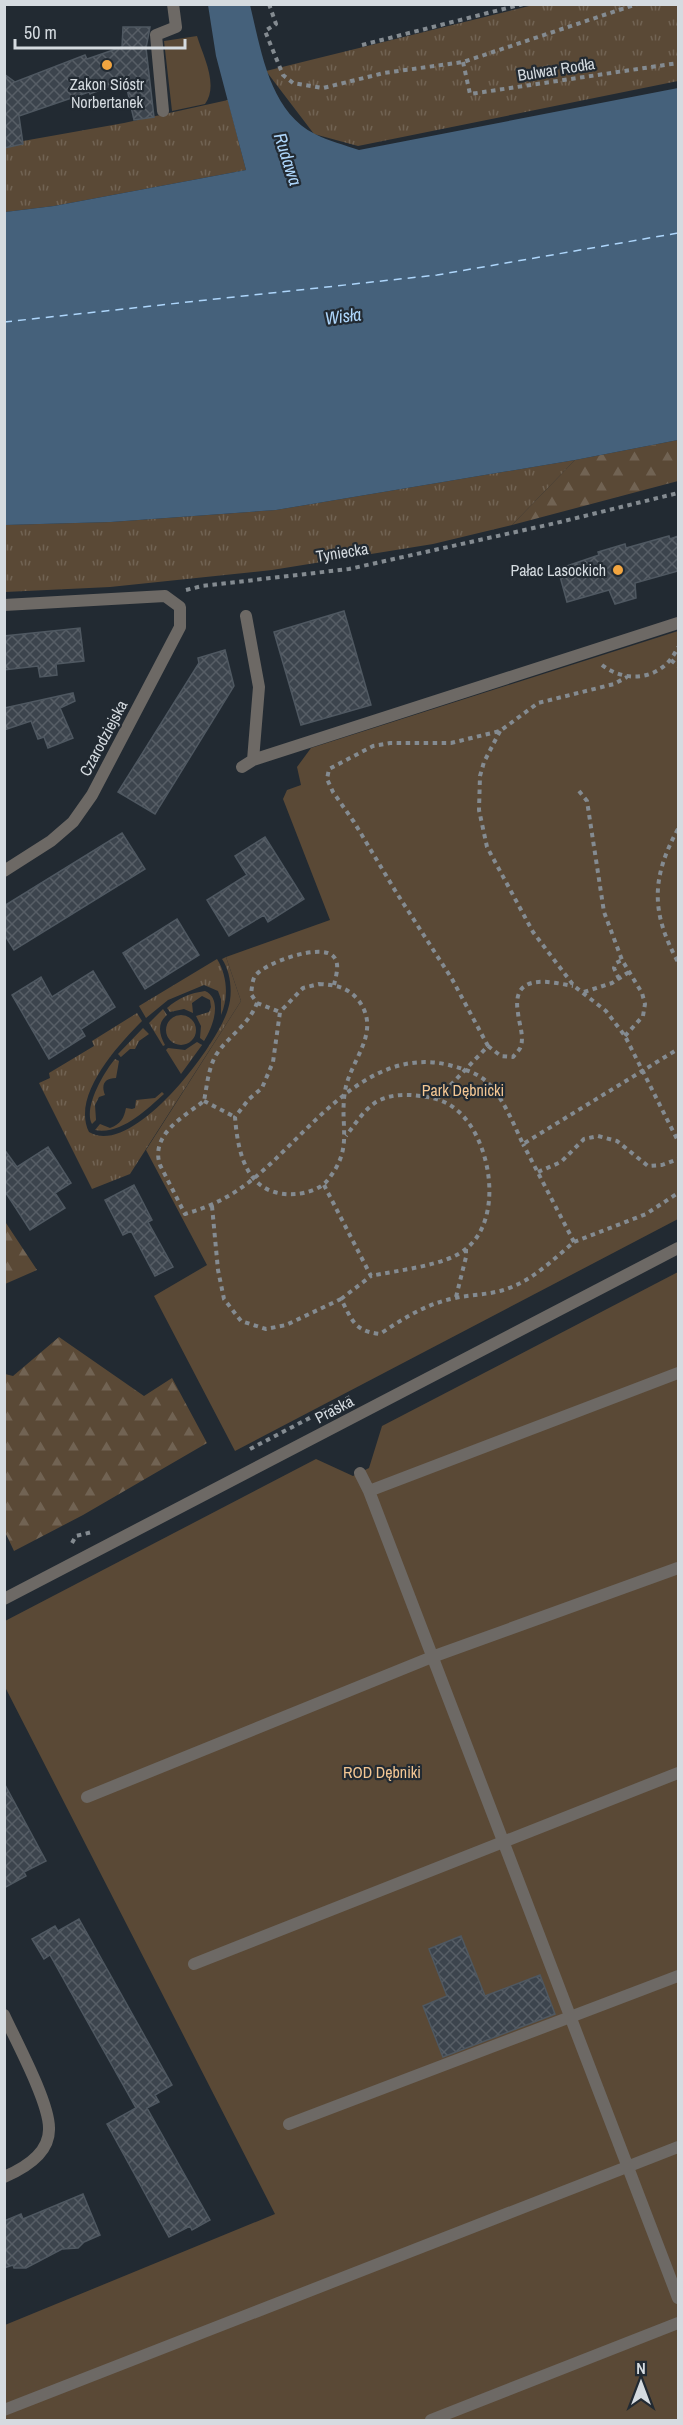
<svg xmlns="http://www.w3.org/2000/svg" width="683" height="2425" viewBox="0 0 683 2425" font-family="'Archivo Narrow',sans-serif">
<style>
.grass{fill:url(#grass-tufts)}
.forest{fill:url(#forest-firs)}
.green{fill:#5a4936}
.water{fill:#45617b}
.lines{fill:none;stroke-linecap:round;stroke-linejoin:round}
.ferry{stroke:#add5fa;stroke-width:1.5;stroke-dasharray:8 6;stroke-linecap:butt}
.building{fill:url(#building-cross-hatch);stroke:#4f5861;stroke-width:1.5}
.path{stroke:#848b91;stroke-width:4;stroke-dasharray:4.5 4.5;stroke-linecap:butt}
.service{stroke:#6d6965;stroke-width:12}
.minor{stroke:#6d6965;stroke-width:12}
.tertiary{stroke:#6d6965;stroke-width:12}
.poi-dot{fill:#f2a540;stroke:#222a32;stroke-width:2}
.labels{text-anchor:middle;dominant-baseline:central;stroke-width:4.5;stroke-linejoin:round;paint-order:stroke}
.street-label{font-size:16px;fill:#d5dbe0;stroke:#222a32}
.poi-label{font-size:16px;fill:#d5dbe0;stroke:#222a32}
.park-label{font-size:16px;fill:#f3c693;stroke:#222a32}
.water-label{font-size:18px;font-style:italic;fill:#add5fa;stroke:#222a32}
</style>
<defs>
<pattern id="grass-tufts" width="24" height="20" patternUnits="userSpaceOnUse" patternTransform="scale(1.5)"><rect width="24" height="20" fill="#5a4936"/><path d="M3 7l-1-3M5 7V3M7 7l1-3M15 17l-1-3M17 17v-4M19 17l1-3" fill="none" stroke="#716353"/></pattern>
<pattern id="forest-firs" width="22" height="20" patternUnits="userSpaceOnUse" patternTransform="scale(1.5)"><rect width="22" height="20" fill="#5a4936"/><path d="M5 1l3.5 6h-7zM16 11l3.5 6h-7z" fill="#716353"/></pattern>
<pattern id="building-cross-hatch" width="8" height="8" patternUnits="userSpaceOnUse" patternTransform="scale(1.5)"><rect width="8" height="8" fill="#3c444d"/><path d="M0 0l8 8M0 8l8-8" fill="none" stroke="#575e66"/></pattern>
</defs>
<rect width="100%" height="100%" fill="#222a32"/>
<path class="grass" d="M533,5h145v76l-320,65 -44,-12 -48,-63z
M228,100l18,70 -192,36 -49,6 -1,-64 19,-4v-3l101,-18z
M575,460l-63,65 -79,19 -161,26 -162,17 -105,5 -1,-67 107,-3 165,-12z
M226,957l15,44 -111,173 -38,15 -53,-106 11,-5 -1,-5 45,-27 -2,-5 45,-28 5,8c-24,24 -71,75 -53,111 43,27 129,-87 139,-123 5,-15 3,-37 -6,-50z
M217,959c10,16 12,38 4,56v-16l-3,-8 -14,-6 -36,15 -22,18 -7,-12z
M205,991c18,8 8,36 -1,50l-4,-3 1,-12 -5,-10 13,-4 2,-5 -1,-7 -8,-4 -10,7 1,10 -9,-4 -14,3 -3,-4c11,-10 24,-15 38,-17z
M163,1009l4,6c-10,8 -8,19 -2,30l-2,1 -14,-23z
M166 1030a15 15 0 1 1 30 0a15 15 0 1 1-30 0Z
M143,1028l6,6 -10,7 -4,8h-5l-9,8 -3,-3z
M197,1042l5,3 -21,29 -15,-24 2,-2 17,2z
M115,1059l4,2 -3,17c-12,0 -15,7 -11,17l-6,2 -4,8 1,15 -4,4c-9,-16 12,-52 23,-65z
M162,1092l2,2c-18,16 -43,41 -69,36l5,-6 10,4c11,-4 14,-10 16,-20l6,1 3,-1 1,-8 19,-2z"/>
<path class="forest" d="M678,440v41l-166,44 63,-65z
M4,1220l33,50 -32,14h-1z
M59,1337l85,59 28,-18 35,65 -124,72 -69,36 -9,-19v-158l8,2z"/>
<path class="green" d="M197,36c6,20 22,49 8,68l-33,7 -8,-70z
M678,631v588l-443,232 -81,-155 53,-31 -61,-115 95,-149 -15,-44 104,-37 -47,-121 4,-9 14,-5 -4,-18 14,-19z
M678,1272v1148h-673v-95l270,-111 -270,-527v-66l311,-162 37,17 16,-8 13,-42z"/>
<path class="water" d="M208,5h42c11,44 19,106 65,129 13,7 30,11 44,16l319,-62v352l-103,20 -299,50 -165,12 -106,3v-313l49,-6 192,-36 -30,-114z"/>
<g class="lines">
<path class="ferry" d="M4,322l433,-47 241,-42"/>
</g>
<path class="building" d="M123,27h27l-4,21 8,69 -20,3 -9,-40 -35,14 -1,-2 -70,24 4,28 -19,4v-74l11,8 70,-27 2,4 35,-12z
M669,536l1,3 8,-3v35l-43,12 1,15 -21,6 -6,-14 -42,12 -9,-33 41,-14 -1,-3 27,-8 1,4z
M344,611l27,94 -70,20 -27,-93z
M80,628l4,33 -28,3 1,11 -17,2 -2,-11 -34,4v-34z
M225,650l9,36 -79,128 -37,-22 81,-129 -1,-5z
M73,693l2,8 -15,7 13,30 -25,10 -4,-11 -6,2 -7,-18 -27,9v-22z
M122,833l23,36 -131,81 -10,-16v-28z
M265,837l39,62 -36,23 -4,-7 -35,21 -22,-36 40,-25 -12,-19z
M177,919l22,36 -54,34 -22,-36z
M93,971l22,36 -34,22 4,7 -36,23 -37,-64 29,-18 11,20z
M48,1147l23,36 -16,10 10,15 -35,22 -26,-40v-41l13,18z
M134,1185l18,35 -4,2 25,45 -18,9 -24,-45 -8,4 -18,-35z
M4,1783l42,78 -22,11 2,4 -22,12z
M79,1919l93,166 -17,10 4,7 -12,6 63,112 -18,10 -2,-4 -21,11 -50,-91 -12,-22 29,-16 -86,-153 -6,4 -12,-20 23,-13 3,5z
M461,1936l24,60 55,-21 15,39 -112,43 -20,-51 24,-10 -18,-47z
M83,2194l17,41 -16,7 -6,6 -16,1 -36,19h-12l-1,-3 -9,3v-47l17,-7 2,5z"/>
<g class="lines">
<path class="path" d="M269,4l7,20 -11,7 18,44 10,8 30,5 61,-15 79,-11 174,-58
M362,45l161,-41
M463,62l7,32 208,-31
M186,590l16,-4 147,-17 207,-46 122,-30
M671,660l7,6
M602,665c26,20 62,14 76,-18
M500,731l-16,31 -4,14 -1,34 8,37 46,85 41,54 32,25 19,25 53,105
M579,791l8,10 17,111 18,48 20,33 3,11 -2,12 -18,20
M678,829c-27,49 -27,84 0,133
M619,979l-5,-11 2,-5 6,-3
M319,984c17,1 29,3 40,17 23,32 -9,59 -14,90 -6,37 10,57 -19,91 -6,7 -20,11 -29,12 -49,4 -59,-38 -62,-77l14,-18 13,-11 11,-26 7,-50 23,-24z
M334,985c2,-9 6,-21 0,-28 -12,-15 -70,6 -79,19 -3,5 -3,12 -4,18l6,9c-8,22 -29,33 -41,52 -8,14 -9,31 -12,46 -21,16 -54,34 -44,64l25,49c27,-8 47,-18 68,-35 57,-46 113,-134 196,-114 15,4 30,8 41,20 14,15 24,40 33,59l155,-95
M584,992l28,-9 17,-11
M257,1003l23,9
M488,1046l13,10 12,1c3,-4 7,-7 8,-11 3,-11 -2,-22 -3,-33 -7,-40 29,-32 55,-27
M438,1098l50,-52 -36,-67 -56,-87 -42,-70 -21,-30 -6,-13 2,-10 44,-23 17,-3h61l49,-12 38,-28 76,-19 13,-7
M204,1101l31,16
M538,1172l23,-10 23,-23 14,-3 19,5 31,25 14,-1 16,-6
M324,1185l47,91c26,-6 76,-10 96,-28 37,-31 24,-108 -9,-137 -11,-10 -23,-13 -37,-15 -15,-2 -31,-2 -45,6 -12,8 -21,22 -30,34
M212,1206l6,64 6,29 17,22 25,8 20,-4 55,-26c11,21 13,32 39,35 24,-16 46,-30 75,-36 19,-4 40,-3 59,-12 22,-9 42,-29 60,-44l-51,-98
M574,1242l72,-28 32,-21
M456,1297l10,-40v-8
M341,1299l30,-23
M250,1449l100,-52
M72,1543l4,-7 16,-4"/>
<path class="service" d="M163,111l-7,-76 20,-8 -3,-23
M246,616l13,71 -6,73
M242,767l11,-7 425,-137
M360,1473l9,18 309,807
M369,1491l309,-118
M87,1797l345,-140 246,-89
M194,1964l484,-191
M4,2015c12,26 45,87 45,113 1,25 -24,40 -45,49
M289,2124l389,-148
M4,2410l674,-263
M431,2420l247,-97"/>
<path class="minor" d="M4,605l161,-9 15,11v20l-88,168 -19,27 -22,19 -47,30"/>
<path class="tertiary" d="M4,1599l674,-351"/>
</g>
<g class="poi-dot">
<circle cx="107" cy="65" r="6"/>
<circle cx="618" cy="570" r="6"/>
</g>
<g class="labels">
<g class="street-label">
<text transform="translate(556 69) rotate(-9)">Bulwar Rodła</text>
<text transform="translate(342 552) rotate(-9)">Tyniecka</text>
<text transform="translate(103 738) rotate(-62)">Czarodziejska</text>
<text transform="translate(334 1409) rotate(-28)">Praska</text>
</g>
<g class="poi-label">
<text x="107" y="84">Zakon Sióstr<tspan x="107" dy="18">Norbertanek</tspan></text>
<text x="606" y="570" text-anchor="end">Pałac Lasockich</text>
</g>
<g class="park-label">
<text x="463" y="1090">Park Dębnicki</text>
<text x="382" y="1772">ROD Dębniki</text>
</g>
<g class="water-label">
<text transform="translate(288 159) rotate(72)">Rudawa</text>
<text transform="translate(343 316) rotate(-7)">Wisła</text>
</g>
</g>
<rect width="683" height="2425" fill="none" stroke="#d5dbe0" stroke-width="12"/>
<g transform="translate(641 2383)" stroke="#222a32" stroke-width="4.5" paint-order="stroke">
<path d="M0-4.5L10 22L0 15L-10 22Z" fill="#d5dbe0"/>
<text y="-9" font-size="16" font-weight="bold" text-anchor="middle" fill="#d5dbe0">N</text>
</g>
<path d="M15 39v9h170v-9" fill="none" stroke="#d5dbe0" stroke-width="3"/>
<text x="24" y="39" font-size="18" fill="#d5dbe0" stroke="#222a32" stroke-width="4.5" paint-order="stroke">50 m</text>
</svg>
